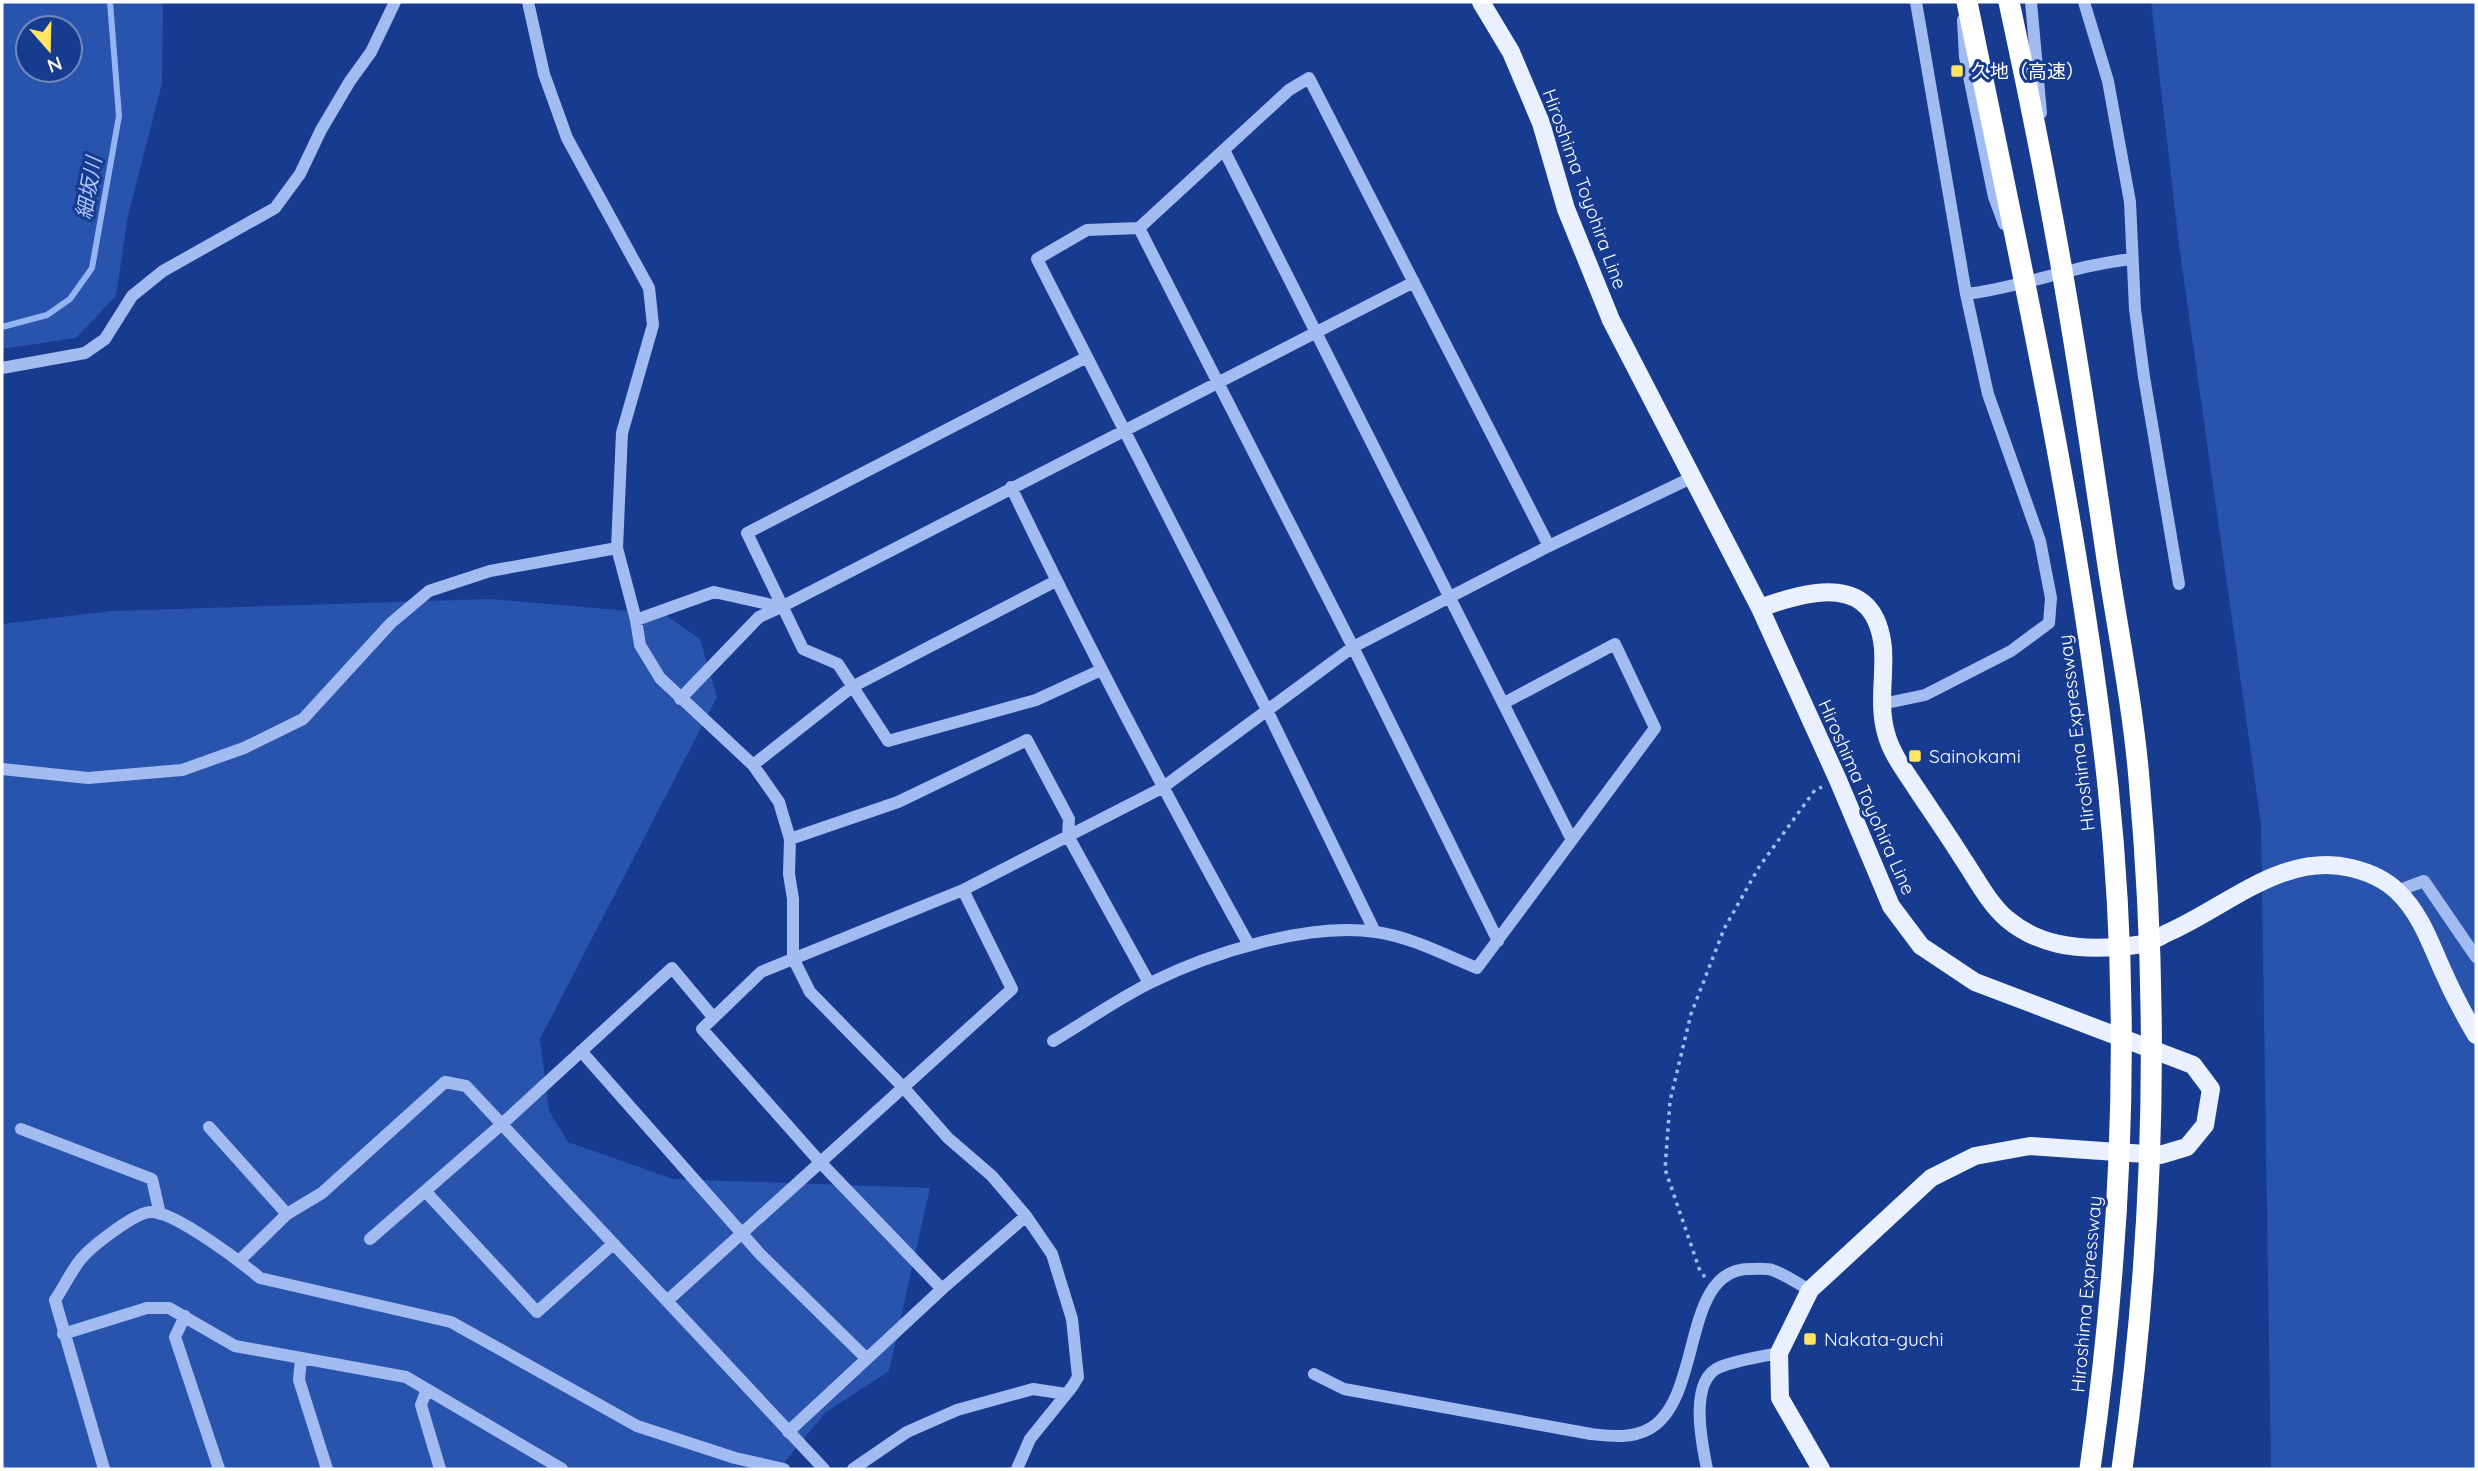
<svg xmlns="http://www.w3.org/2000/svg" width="2478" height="1471" viewBox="0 0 2478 1471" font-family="Quicksand,'Noto Sans JP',sans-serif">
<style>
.green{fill:#2854ae;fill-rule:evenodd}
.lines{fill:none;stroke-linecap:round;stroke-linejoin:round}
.stream{stroke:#94b4f3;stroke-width:6}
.path{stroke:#a2bbf0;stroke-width:3.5;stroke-dasharray:3.5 5;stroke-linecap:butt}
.minor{stroke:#a2bbf0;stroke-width:12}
.major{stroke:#ebf0ff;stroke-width:18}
.highway{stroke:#fff;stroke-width:21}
.poi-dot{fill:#ffe561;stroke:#163b8f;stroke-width:2.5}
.labels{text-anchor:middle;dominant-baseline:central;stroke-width:6;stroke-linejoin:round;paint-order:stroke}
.poi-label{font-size:19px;fill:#fff;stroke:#163b8f;text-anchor:start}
.street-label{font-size:19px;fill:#fff;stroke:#163b8f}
.water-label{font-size:21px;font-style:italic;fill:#aec6f7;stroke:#163b8f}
</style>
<rect width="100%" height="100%" fill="#163b8f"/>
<path class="green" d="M2,2h161l-1,81 -34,133 -12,80 -40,42 -74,11zM28,28h42v42h-42z
M2151,2h325v1467h-205l-10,-645 -82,-579z
M490,599l174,15 36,25 17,58 -177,342 9,72 19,31 105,37 257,9 -41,183 -63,41 -47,57h-777v-845l110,-13z"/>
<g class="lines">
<path class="stream" d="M2,327l45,-12 23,-16 22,-31 27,-152 -9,-114"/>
<path class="path" d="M1705,1277l-5,-6 -35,-102 5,-68 21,-87 33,-85 35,-62 56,-77 7,-3"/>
<path class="minor" d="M528,2l16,72 23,64 82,150 4,37 -31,108 -5,115 19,72 4,25 20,33 93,87 26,37 11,37 -1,35 4,25v59l17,34 93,95 45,51 44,38 34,40 26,38 20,65 6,58 -6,10 -42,52 -13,30
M2031,2l10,111
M2084,2l24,79 22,121 5,107 9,68 35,207
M1963,20l2,37 29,140 10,27
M1224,150l348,690
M1139,228l214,419 145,294
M1966,294c57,-7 110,-29 166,-35
M1087,357l-340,176 56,116 35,15 50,77 148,-41 65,-30
M2,368l83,-15 20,-14 27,-43 31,-25 112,-63 25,-34 21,-44 29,-49 21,-29 24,-50
M1011,487c75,156 155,308 238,458
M636,620l78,-28 67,15 633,-325
M680,699l79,-82 22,-10
M1882,704l43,-9 86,-44 38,-28 2,-25 -11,-57 -52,-147 -22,-100 -50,-292
M753,765l99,-78 204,-106
M2,769l86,9 94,-8 62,-22 59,-29 88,-96 38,-32 61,-20 127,-23
M790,839l108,-37 129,-62 42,79 -1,17 81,147
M2397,891l27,-10 52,76
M1375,932l-108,-222 -230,-451 50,-29 52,-2 150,-138 20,-12 240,468
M1053,1041c32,-19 63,-41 97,-58 60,-30 159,-61 226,-51 35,5 69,23 101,36l178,-240 -40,-84 -111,59
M581,1051l179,203 107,105
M209,1127l78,87
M21,1129l131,50 8,35
M426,1192l111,120 76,-68
M370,1239l132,-115 170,-156 41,49
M239,1261l48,-47 35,-21 123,-111 21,4 358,383
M942,1289l-122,-127 -118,-133 59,-57 202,-82 199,-102 191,-141 196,-101 144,-69
M667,1301l345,-312 -49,-99
M185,1316l-10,21 44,132
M63,1334l84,-26h22l66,38 171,31 156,92
M301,1358l-2,22 28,89
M1314,1374l30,15 247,45c19,2 40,5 58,-5 55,-30 31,-162 102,-160 7,0 15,-1 21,1 13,4 26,14 38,20
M427,1389l-6,16 19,64
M788,1432l154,-143 84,-73
M104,1469l-49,-169c9,-13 16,-29 26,-41 10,-12 54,-47 70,-47 23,-1 90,50 109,66l191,44 186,104 98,32 49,11
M853,1469l54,-37 50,-22 76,-21 33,5
M1707,1469c-5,-25 -19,-89 13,-102 18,-7 39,-10 59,-14"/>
<path class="major" d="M1481,2l30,50 30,71 25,86 45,111 149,288 78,172 53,126 30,40 54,36 218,83 18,24 -6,36 -18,22 -27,8 -130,-9 -55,10 -44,22 -121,112 -31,63 1,45 41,71
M1760,608c50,-18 115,-36 123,40 2,28 -5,57 3,85 5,20 19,38 30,55 16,24 32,47 47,71 13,19 26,45 44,60 31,26 69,31 109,28 8,-1 18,-1 26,-3 9,-2 17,-7 25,-11 58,-25 117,-82 184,-65 17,4 34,11 47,24 22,21 32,50 44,77 10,23 21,44 34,66"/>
<path class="highway" d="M1967,2c53,260 112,520 141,784 24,227 14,458 -18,683
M2009,2c14,65 28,131 40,197 23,121 41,244 59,367 11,71 25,142 31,213 21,230 15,462 -17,690"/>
</g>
<g class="poi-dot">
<rect x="1950" y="64" width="14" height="14" rx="3.5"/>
<rect x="1908" y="749" width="14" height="14" rx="3.5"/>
<rect x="1803" y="1332" width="14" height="14" rx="3.5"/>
</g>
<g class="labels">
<g class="poi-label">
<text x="1971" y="71">久地（高速）</text>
<text x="1929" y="756">Sainokami</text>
<text x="1824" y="1339">Nakata-guchi</text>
</g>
<g class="street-label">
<text transform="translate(1585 189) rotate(70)">Hiroshima Toyohira Line</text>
<text transform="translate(2076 733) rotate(-97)">Hiroshima Expressway</text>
<text transform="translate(1867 797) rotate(66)">Hiroshima Toyohira Line</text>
<text transform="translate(2086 1294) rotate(-85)">Hiroshima Expressway</text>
</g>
<g class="water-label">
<text transform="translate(88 188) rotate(-80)">細坂川</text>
</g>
</g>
<rect width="2478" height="1471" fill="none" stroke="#ffffff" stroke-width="7"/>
<g transform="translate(49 49) rotate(160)"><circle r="33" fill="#163b8f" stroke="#7389bc" stroke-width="2"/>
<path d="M0-5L12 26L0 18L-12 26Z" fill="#ffe561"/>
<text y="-10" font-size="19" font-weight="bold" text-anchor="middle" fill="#ffffff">N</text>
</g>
</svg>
